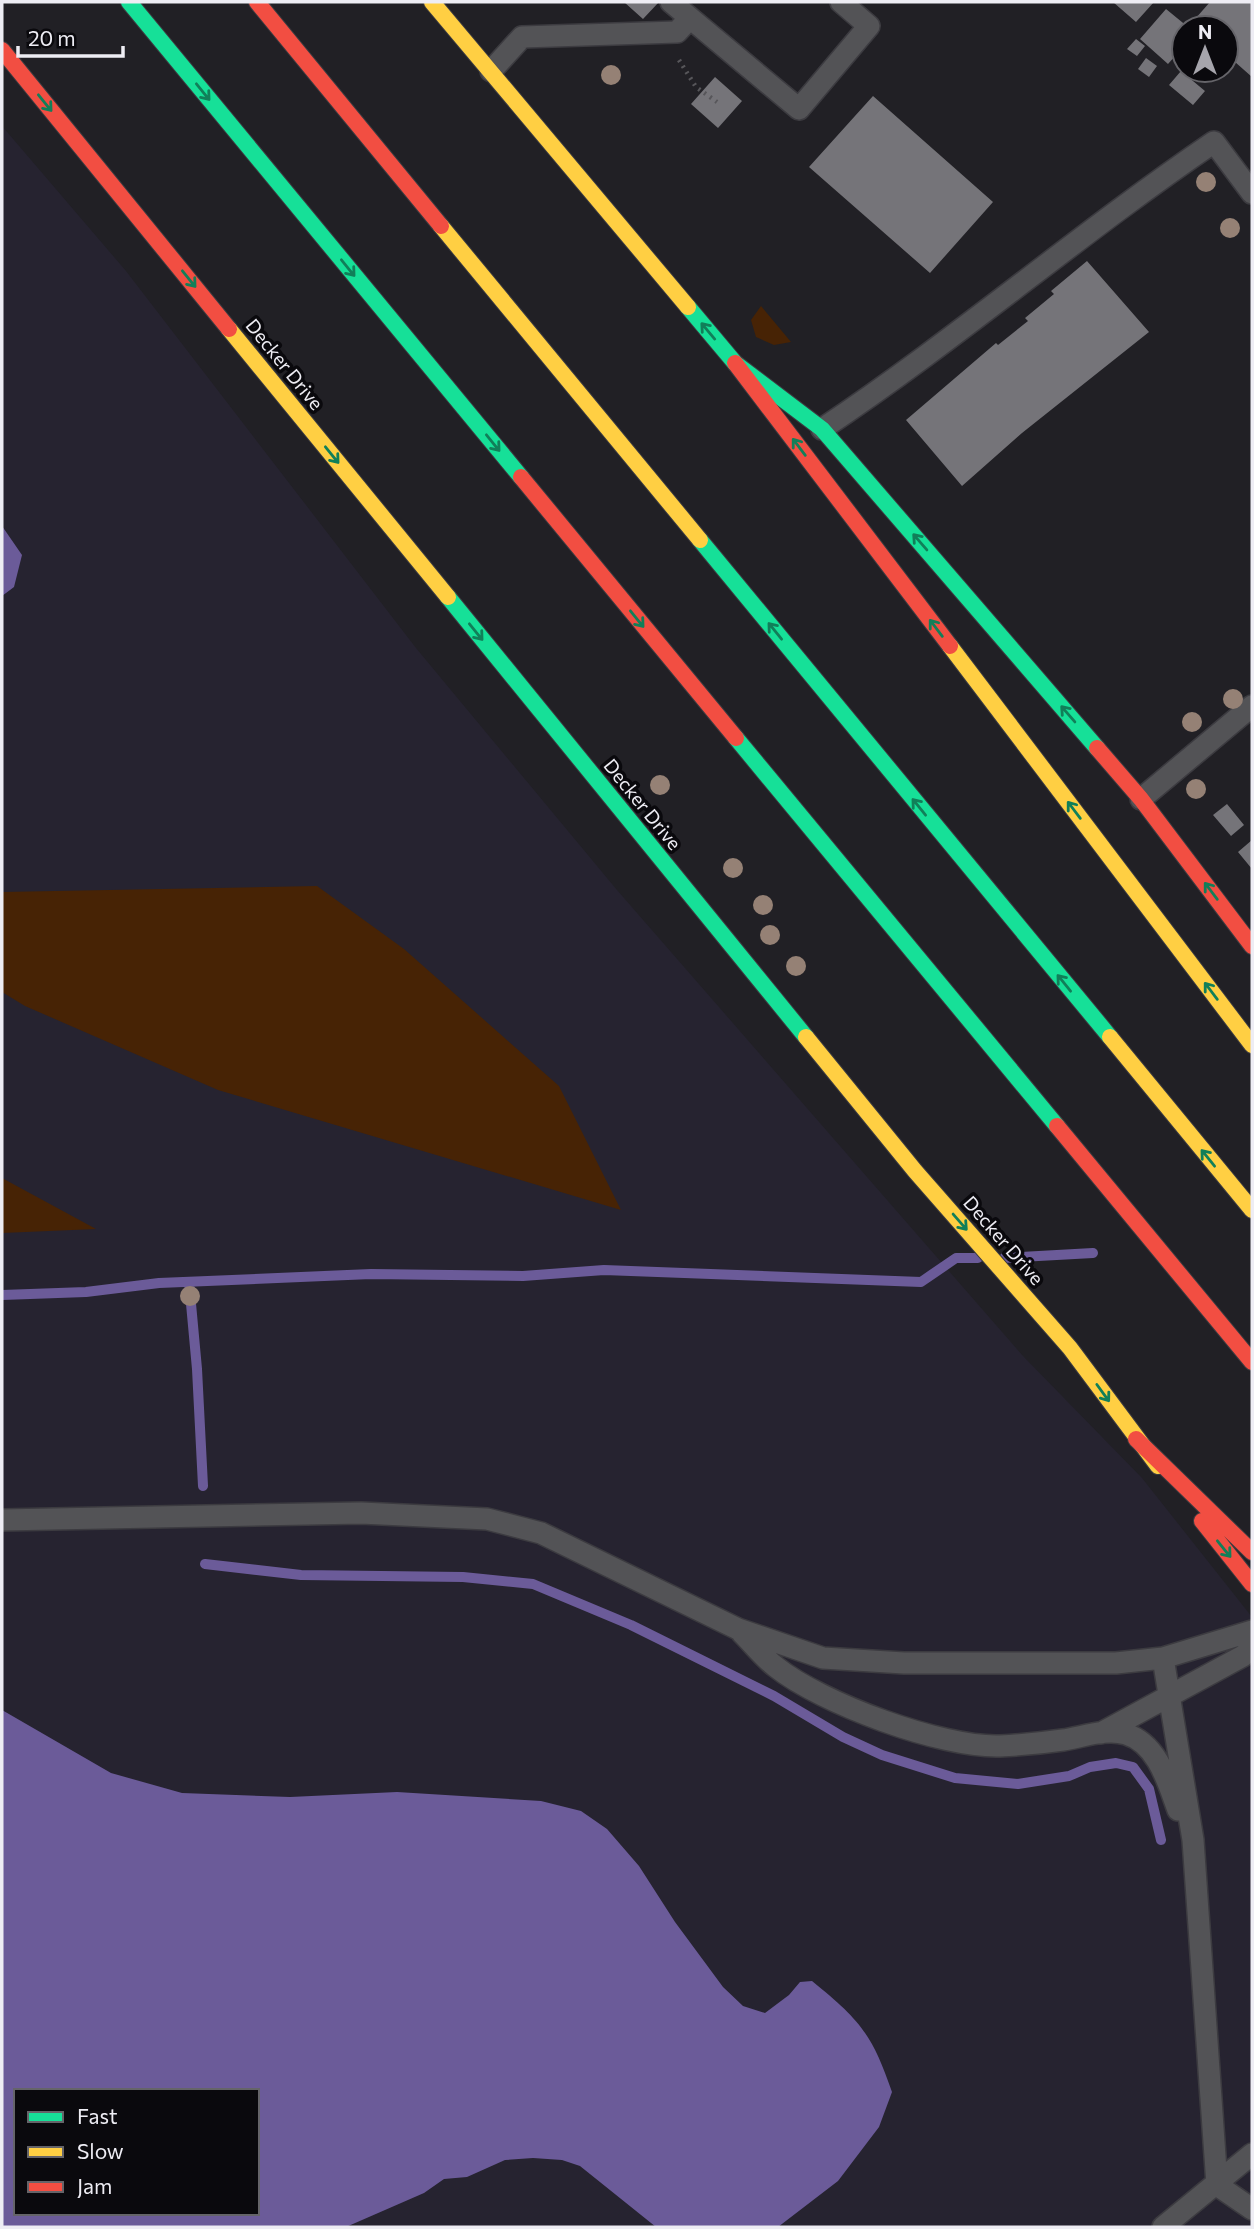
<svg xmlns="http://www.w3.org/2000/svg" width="1254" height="2229" viewBox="0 0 1254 2229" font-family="Commissioner,sans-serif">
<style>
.built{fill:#262330;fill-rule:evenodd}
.green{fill:#472305}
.water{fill:#6b5b99;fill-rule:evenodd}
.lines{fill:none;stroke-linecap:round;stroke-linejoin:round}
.stream{stroke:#6b5b99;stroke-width:10}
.building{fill:#757479}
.lane-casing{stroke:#3c3b40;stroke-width:24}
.fast-casing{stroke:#3c3b40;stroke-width:18}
.slow-casing{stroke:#3c3b40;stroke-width:18}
.jam-casing{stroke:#3c3b40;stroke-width:18}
.path{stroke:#57565a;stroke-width:4.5;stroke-dasharray:2 5;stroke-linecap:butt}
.lane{stroke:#535356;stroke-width:21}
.fast{stroke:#16e098;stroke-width:16}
.slow{stroke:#ffcf43;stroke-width:16}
.jam{stroke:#f24e42;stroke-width:16}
.tree{fill:#958175}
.oneway{stroke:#117f59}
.labels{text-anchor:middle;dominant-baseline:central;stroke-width:7;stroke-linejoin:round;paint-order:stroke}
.street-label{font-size:19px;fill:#eeedf4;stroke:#0a090d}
</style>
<rect width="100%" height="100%" fill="#212025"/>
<path class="built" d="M2,126l124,145 290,377 201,242 406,466 119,122 110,139v610h-1250zM16,2091h241v122h-241z"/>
<path class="green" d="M761,306l30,36 -17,3 -18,-8 -5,-17z
M317,886l87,63 155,137 62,124 -403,-120 -193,-84 -23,-14v-100z
M2,1178l94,51 -94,4z"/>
<path class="water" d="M2,526l20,29 -8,32 -12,9z
M2,1710l109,63 71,20 108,4 107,-5 144,9 40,10 26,18 32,37 36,56 48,65 20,19 22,7 24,-18 11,-13 12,-1c48,39 60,53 80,111l-13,35 -41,54 -60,46h-122l-76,-61 -18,-6 -29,-2 -28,2 -38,17 -23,2 -20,14 -78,34h-344zM16,2091h241v122h-241z"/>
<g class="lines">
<path class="stream" d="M1004,1258l89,-5
M189,1282l8,87 6,117
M2,1295l84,-3 73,-9 212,-9 152,2 81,-6 317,12 35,-24h22
M205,1564l96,11 162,2 70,7 98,41 143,71 69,41 39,18 73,23 63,6 51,-8 21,-9 26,-4 17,4 16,22 12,51"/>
</g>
<path class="building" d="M624,2h35l-16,17z
M1113,2h41l-18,20z
M1210,2h42v75l-26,-23v-26h-42v18l-16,18 -28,-25 26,-30 22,18z
M1136,39l9,7 -8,10 -10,-7z
M1146,58l11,8 -8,11 -11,-8z
M1181,71l24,20 -12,14 -24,-20z
M715,77l27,24 -24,27 -27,-24z
M873,96l120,106 -63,71 -121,-106z
M1087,261l62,71 -127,101 -60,53 -56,-66 90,-77 2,2 30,-24 -3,-3 29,-24 -3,-3z
M1227,804l17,21 -13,11 -18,-21z
M1252,840v29l-14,-17z"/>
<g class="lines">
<defs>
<path id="lane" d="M671,2l128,107 70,-83 -28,-24
M491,71l31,-34 155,-5 13,-14
M822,429c135,-90 258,-196 392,-287l38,51
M1141,799l111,-93
M2,1520l359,-7 126,6 54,14 197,96 85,29 81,5h212l47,-5 89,-27
M742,1633c11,11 22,25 34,34 45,36 166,81 224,79 20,-1 42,-3 63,-6 20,-3 43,-12 63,-6 32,10 42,49 52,76
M1163,1658l30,182 24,345 35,24
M1101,1733l142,-77 9,-8
M1163,2227l89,-73"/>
<path id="fast" d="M129,2l392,475
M688,307l47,56 87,66 275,319
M700,540l410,497
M448,597l358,440
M736,738l321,388"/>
<path id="slow" d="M432,2l256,305
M441,226l259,314
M229,329l219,268
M950,646l302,399
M806,1037l109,134 155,177 88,118
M1110,1037l142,173"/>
<path id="jam" d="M257,2l184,224
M2,50l227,279
M735,363l215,283
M521,477l215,261
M1097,748l44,51 111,147
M1057,1126l195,236
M1136,1439l116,113
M1202,1521l50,63"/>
</defs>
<use href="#lane" class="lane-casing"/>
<use href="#fast" class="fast-casing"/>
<use href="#slow" class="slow-casing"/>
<use href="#jam" class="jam-casing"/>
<path class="path" d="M679,60l17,27 21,15"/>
<use href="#lane" class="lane"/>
<use href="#fast" class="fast"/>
<use href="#slow" class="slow"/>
<use href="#jam" class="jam"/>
</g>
<g class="tree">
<circle cx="611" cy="75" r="10"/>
<circle cx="1206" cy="182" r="10"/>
<circle cx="1230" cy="228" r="10"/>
<circle cx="1233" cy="699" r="10"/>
<circle cx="1192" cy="722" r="10"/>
<circle cx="660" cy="785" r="10"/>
<circle cx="1196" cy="789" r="10"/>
<circle cx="733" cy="868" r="10"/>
<circle cx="763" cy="905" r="10"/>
<circle cx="770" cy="935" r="10"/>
<circle cx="796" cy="966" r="10"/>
<circle cx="190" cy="1296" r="10"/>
</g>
<defs><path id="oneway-shaft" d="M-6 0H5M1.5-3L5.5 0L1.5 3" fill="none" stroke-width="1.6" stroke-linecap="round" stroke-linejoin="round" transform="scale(1.75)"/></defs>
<g class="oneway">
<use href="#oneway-shaft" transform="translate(203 92) rotate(51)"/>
<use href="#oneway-shaft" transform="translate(45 103) rotate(51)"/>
<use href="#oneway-shaft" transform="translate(348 268) rotate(51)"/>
<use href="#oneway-shaft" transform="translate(189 279) rotate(51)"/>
<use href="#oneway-shaft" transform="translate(708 331) rotate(-130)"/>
<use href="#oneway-shaft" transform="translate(493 443) rotate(51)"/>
<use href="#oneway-shaft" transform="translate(799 447) rotate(-127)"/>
<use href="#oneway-shaft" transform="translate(332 455) rotate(51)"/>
<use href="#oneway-shaft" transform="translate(920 542) rotate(-131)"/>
<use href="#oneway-shaft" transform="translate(637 619) rotate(51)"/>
<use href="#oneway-shaft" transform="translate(936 628) rotate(-127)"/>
<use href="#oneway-shaft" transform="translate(775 631) rotate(-129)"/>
<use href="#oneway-shaft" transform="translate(476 632) rotate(51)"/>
<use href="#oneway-shaft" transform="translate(1068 714) rotate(-131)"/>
<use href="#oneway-shaft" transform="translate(919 807) rotate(-129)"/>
<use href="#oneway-shaft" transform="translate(1074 810) rotate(-127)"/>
<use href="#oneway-shaft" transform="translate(1211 891) rotate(-127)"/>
<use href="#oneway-shaft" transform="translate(1064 983) rotate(-129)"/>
<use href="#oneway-shaft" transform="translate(1211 991) rotate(-127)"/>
<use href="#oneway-shaft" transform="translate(1208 1158) rotate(-129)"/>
<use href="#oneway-shaft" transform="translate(960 1222) rotate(49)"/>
<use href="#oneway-shaft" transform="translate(1103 1393) rotate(54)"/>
<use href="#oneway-shaft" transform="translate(1224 1549) rotate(51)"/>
</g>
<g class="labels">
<g class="street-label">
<text transform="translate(285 364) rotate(51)">Decker Drive</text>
<text transform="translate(643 804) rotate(51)">Decker Drive</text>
<text transform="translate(1004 1240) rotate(49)">Decker Drive</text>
</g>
</g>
<rect width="1254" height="2229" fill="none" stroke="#eeedf4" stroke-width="7"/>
<rect x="14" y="2089" width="245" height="126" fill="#0a090d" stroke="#656469" stroke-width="2"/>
<rect x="28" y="2112" width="35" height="10" fill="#16e098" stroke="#656469" stroke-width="2"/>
<text x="77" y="2124" font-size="21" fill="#eeedf4">Fast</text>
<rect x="28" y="2147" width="35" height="10" fill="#ffcf43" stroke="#656469" stroke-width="2"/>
<text x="77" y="2159" font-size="21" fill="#eeedf4">Slow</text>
<rect x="28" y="2182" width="35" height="10" fill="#f24e42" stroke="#656469" stroke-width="2"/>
<text x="77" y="2194" font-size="21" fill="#eeedf4">Jam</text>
<g transform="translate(1205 49)"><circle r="33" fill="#0a090d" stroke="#656469" stroke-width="2"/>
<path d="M0-5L12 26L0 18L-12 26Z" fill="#a6a5ac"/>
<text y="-10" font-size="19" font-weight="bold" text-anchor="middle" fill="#eeedf4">N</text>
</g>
<path d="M18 46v10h105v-10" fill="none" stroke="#eeedf4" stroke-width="3.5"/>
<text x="28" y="46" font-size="21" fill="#eeedf4" stroke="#0a090d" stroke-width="5" paint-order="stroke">20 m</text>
</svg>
